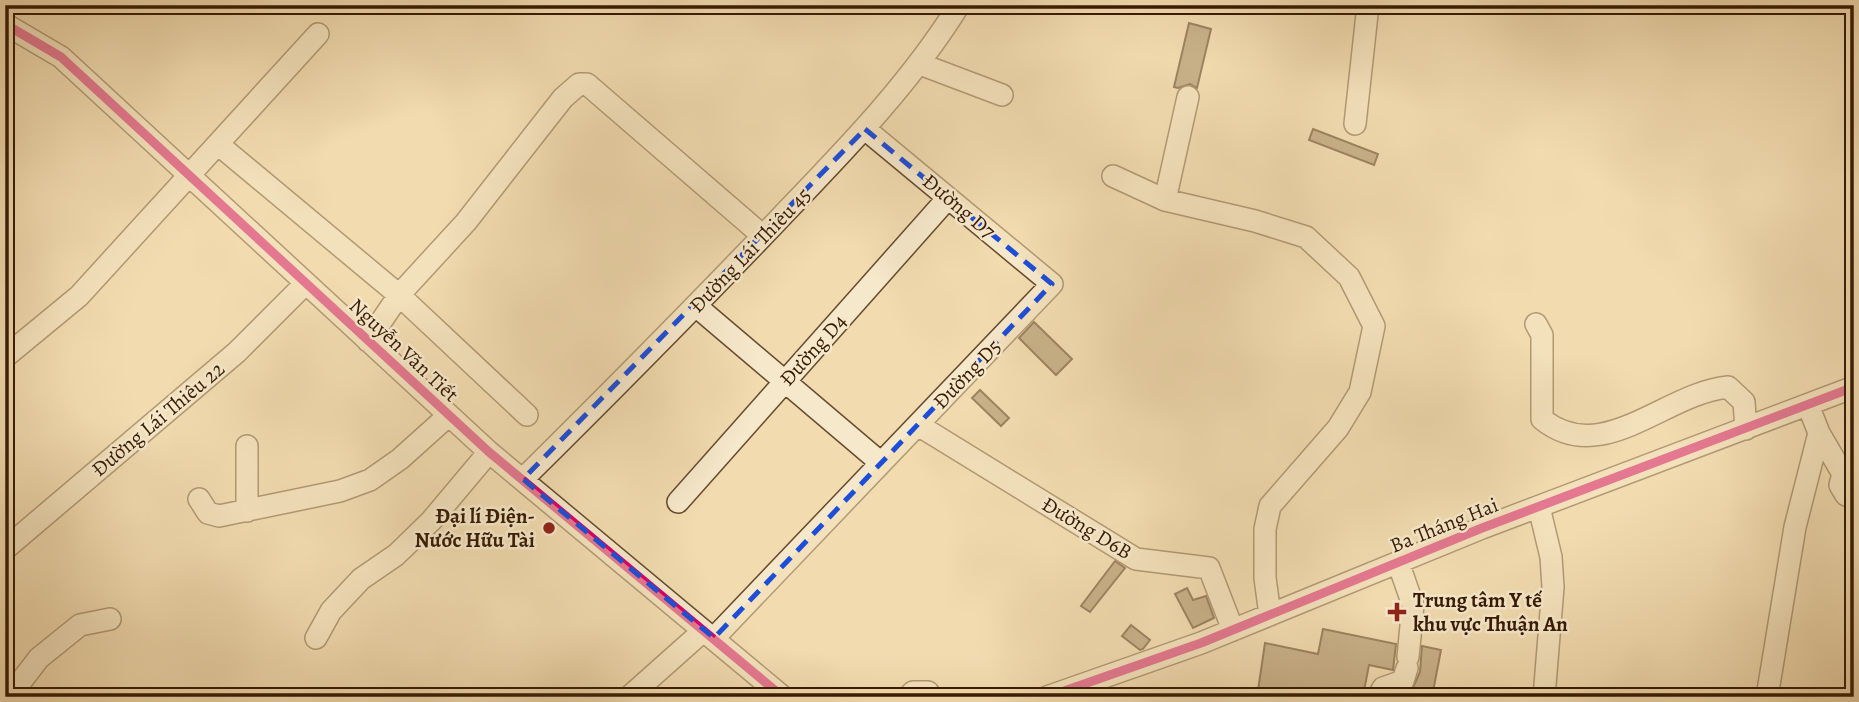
<svg xmlns="http://www.w3.org/2000/svg" width="1859" height="702" viewBox="0 0 1859 702" font-family="Alegreya,serif">
<style>
.building{fill:#987f5c;stroke:#371b03;stroke-width:2}
.lines{fill:none;stroke-linecap:round;stroke-linejoin:round}
.minor-casing{stroke:#664b2e;stroke-width:24}
.minor{stroke:#f6e8cb;stroke-width:21}
.cycleway-casing{stroke:#f6e8cb;stroke-width:13}
.cycleway{stroke:#d6006c;stroke-width:9}
.marked{fill:none;stroke:#1d4ed8;stroke-width:5;stroke-dasharray:14 9;stroke-linejoin:round}
.poi-dot{fill:#8f2418;stroke:#f6e8cb;stroke-width:2.5}
.labels{text-anchor:middle;dominant-baseline:central;stroke-width:5;stroke-linejoin:round;paint-order:stroke}
.street-label{font-size:21px;fill:#371b03;stroke:#f6e8cb}
.poi-label{font-size:21px;font-weight:bold;fill:#371b03;stroke:#f6e8cb;text-anchor:end}
</style>
<rect width="100%" height="100%" fill="#f1dbaf"/>
<filter id="stains"><feTurbulence type="fractalNoise" baseFrequency=".00286" numOctaves="4"/><feColorMatrix values="0 0 0 0 .2 0 0 0 0 .09 0 0 0 0 .02 0 0 0 .5 -.17"/></filter>
<radialGradient id="worn" r=".72"><stop offset=".6" stop-color="#630" stop-opacity="0"/><stop offset="1" stop-color="#630" stop-opacity=".3"/></radialGradient>
<path class="building" d="M1189,23l22,6 -14,59 -7,-4 -12,4 -4,-1z
M1313,129l65,25 -4,11 -65,-25z
M1034,322l38,37 -16,16 -37,-37z
M980,390l29,28 -8,8 -29,-28z
M1115,561l10,7 -35,44 -9,-6z
M1187,588l6,12 13,-4 8,22 -21,10 -18,-34z
M1131,625l19,15 -7,9 -3,1 -18,-14z
M1323,629l73,15 -3,26 -24,-5 -6,31 -22,-5 -1,6h-83l8,-54 53,11z
M1422,646l19,4 -9,47 -22,-3 10,-22z"/>
<g class="lines">
<defs>
<path id="minor" d="M5,24l56,33 428,395 294,245
M920,64l82,31
M1355,124l13,-119
M219,145l180,150 128,120
M1113,176l52,24 90,21 51,16 43,40 25,49 -14,66 -22,36 -68,78 -5,23v49l5,37
M1165,200l23,-103
M696,306l185,157
M1536,324l6,11v84c60,49 123,-26 186,-32l16,15 2,27
M368,341l31,-46 67,-73 97,-124 16,-14h8l176,152
M5,357l74,-61 239,-262
M918,425l218,134 73,9 24,62
M1819,433l24,41
M247,446v65
M1854,469l-11,5 -3,11 6,10 8,3
M523,479c87,-86 173,-173 258,-262 64,-67 129,-133 178,-212
M199,499l9,14 11,3 121,-25 30,-11 30,-21 49,-44
M678,502l270,-304
M1539,507l12,50 2,30 -9,110
M5,549l232,-197 69,-69
M1398,562l15,43 -5,52
M316,638l15,-27 30,-32 35,-24 35,-34 58,-69
M714,638l338,-354 -187,-155
M9,697l30,-39 41,-33 30,-6
M629,697l73,-65
M908,697l5,-5h15
M1047,697l154,-54 281,-115 372,-141
M1378,697l5,-9 20,-7 4,-13
M1767,697l28,-170 24,-94 -11,-28"/>
</defs>
<use href="#minor" class="minor-casing"/>
<use href="#minor" class="minor"/>
<defs>
<path id="cycleway" d="M5,24l56,33 428,395 294,245
M1047,697l154,-54 281,-115 372,-141"/>
</defs>
<use href="#cycleway" class="cycleway-casing"/>
<use href="#cycleway" class="cycleway"/>
</g>
<path d="M0 0H1859V702H0ZM865,129l187,155 -338,354 -191,-159z" fill="#f1dbaf" fill-opacity=".55" fill-rule="evenodd"/>
<path class="marked" d="M865,129l187,155 -338,354 -191,-159z"/>
<g class="poi-dot">
<circle cx="549" cy="528" r="7"/>
<path d="M1393.5 601.5h7v7h7v7h-7v7h-7v-7h-7v-7h7z"/>
</g>
<g class="labels">
<g class="street-label">
<text transform="translate(959 206) rotate(40)">Đường D7</text>
<text transform="translate(750 250) rotate(-46)">Đường Lái Thiêu 45</text>
<text transform="translate(404 350) rotate(43)">Nguyễn Văn Tiết</text>
<text transform="translate(813 350) rotate(-48)">Đường D4</text>
<text transform="translate(967 374) rotate(-46)">Đường D5</text>
<text transform="translate(158 419) rotate(-40)">Đường Lái Thiêu 22</text>
<text transform="translate(1444 525) rotate(-22)">Ba Tháng Hai</text>
<text transform="translate(1087 528) rotate(31)">Đường D6B</text>
</g>
<g class="poi-label">
<text x="535" y="516">Đại lí Điện-<tspan x="535" dy="24">Nước Hữu Tài</tspan></text>
<text x="1413" y="600" text-anchor="start">Trung tâm Y tế<tspan x="1413" dy="24">khu vực Thuận An</tspan></text>
</g>
</g>
<rect width="1859" height="702" fill="none" stroke="#f1dbaf" stroke-width="28"/>
<rect x="7" y="7" width="1845" height="688" fill="none" stroke="#371b03" stroke-width="3.5"/>
<rect x="14" y="14" width="1831" height="674" fill="none" stroke="#371b03" stroke-width="2"/>
<rect width="100%" height="100%" filter="url(#stains)"/>
<rect width="100%" height="100%" fill="url(#worn)"/>
</svg>
